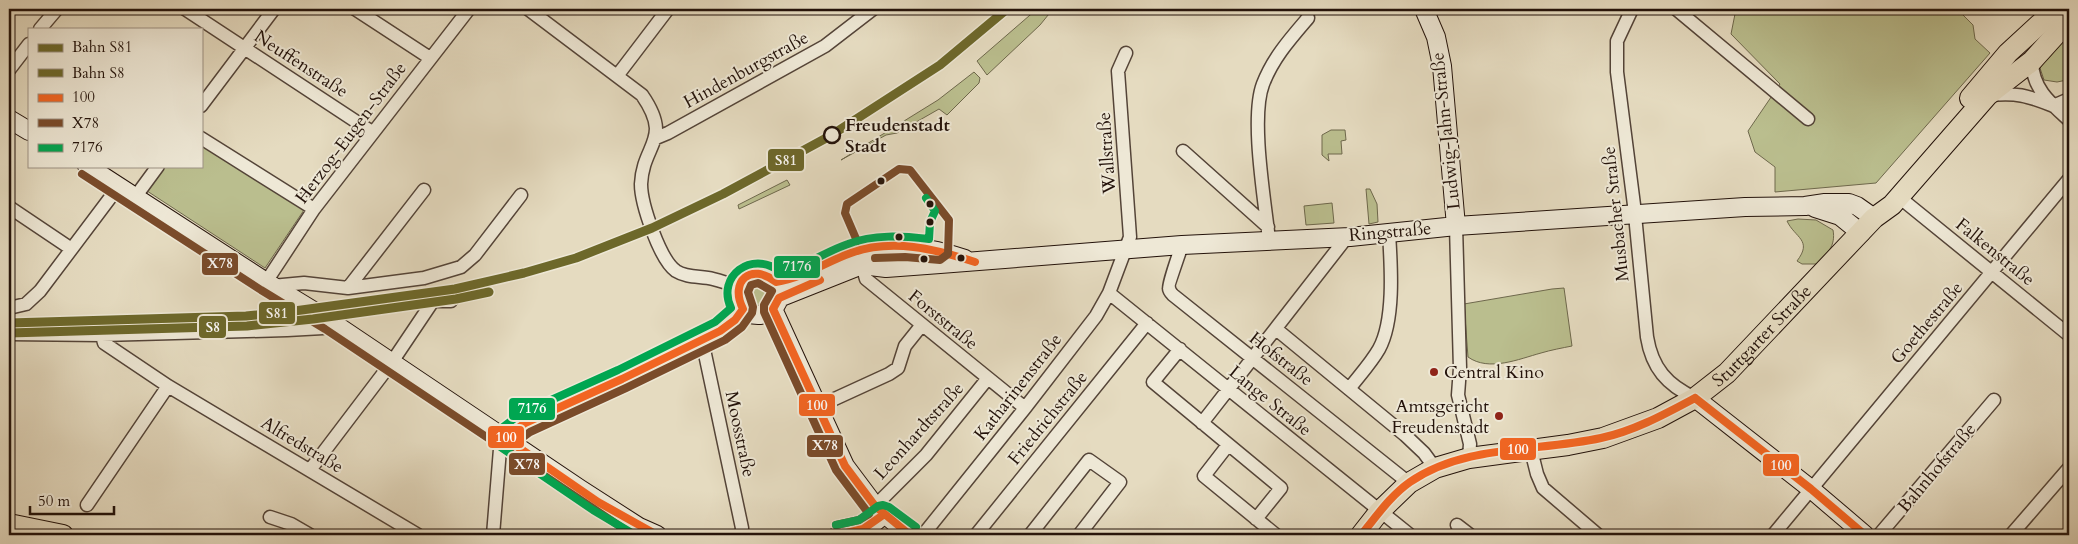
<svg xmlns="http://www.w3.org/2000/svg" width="2078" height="544" viewBox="0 0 2078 544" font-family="Cardo,serif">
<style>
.green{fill:#babe8e;stroke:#6e684c}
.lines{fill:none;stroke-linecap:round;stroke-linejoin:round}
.street-casing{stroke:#544438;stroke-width:15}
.secondary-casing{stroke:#23120a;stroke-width:20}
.primary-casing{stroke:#23120a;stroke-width:22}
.street{stroke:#eee8d6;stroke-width:12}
.secondary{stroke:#eee8d6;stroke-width:18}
.primary{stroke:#e5dbc0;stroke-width:20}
.bus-1-casing{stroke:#eee8d6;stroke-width:11}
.bus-2-casing{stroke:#eee8d6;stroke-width:11}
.bus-3-casing{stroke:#eee8d6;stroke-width:11}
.bus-1{stroke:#f26522;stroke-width:8}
.bus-2{stroke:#7a4b2a;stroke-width:8}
.bus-3{stroke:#00a651;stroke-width:8}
.rail-1-casing{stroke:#eee8d6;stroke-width:12}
.rail-2-casing{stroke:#eee8d6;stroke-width:12}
.rail-1{stroke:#6d682a;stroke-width:9}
.rail-2{stroke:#6d682a;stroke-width:9}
.stop-dot{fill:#eee8d6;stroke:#23120a;stroke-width:2.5}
.bus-dot{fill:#23120a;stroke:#eee8d6;stroke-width:2}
.poi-dot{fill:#8f2418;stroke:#eee8d6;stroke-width:2}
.labels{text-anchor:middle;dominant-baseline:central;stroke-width:4;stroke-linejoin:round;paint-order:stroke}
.street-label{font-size:18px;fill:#23120a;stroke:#eee8d6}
.stop-label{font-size:18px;font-weight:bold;fill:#23120a;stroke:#eee8d6;text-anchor:start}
.poi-label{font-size:18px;fill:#23120a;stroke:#eee8d6;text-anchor:start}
.line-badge{stroke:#eee8d6;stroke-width:2}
.badge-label{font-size:14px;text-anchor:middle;font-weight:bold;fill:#fff}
</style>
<rect width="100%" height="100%" fill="#e5dbc0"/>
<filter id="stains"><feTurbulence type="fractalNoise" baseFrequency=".004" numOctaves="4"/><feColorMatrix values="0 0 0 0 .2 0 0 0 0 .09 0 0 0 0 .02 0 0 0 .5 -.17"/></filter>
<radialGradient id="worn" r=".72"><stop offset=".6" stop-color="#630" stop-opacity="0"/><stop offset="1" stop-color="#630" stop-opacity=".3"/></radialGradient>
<path class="green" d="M1037,9h16l-13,16 -53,50 -10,-14z
M1736,9h223l-1,1 15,15 2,14 15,14 -114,130 -101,9v-25l-20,-15 -7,-21 32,-47 -49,-50z
M2068,37l1,45 -2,-2 -10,2 -13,-2 -4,-12 6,-10z
M974,72l6,6 -1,5 -32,32 -8,-6 -42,24 -11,2 -45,25 97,-60z
M1331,130h14l1,10 -5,1 1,13h-14l1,7 -7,-6v-20z
M201,145l103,65 -39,58 -121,-79 16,-23h41z
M787,180l3,5 -51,24 -1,-4z
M1366,189h4l7,15 1,18 -9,2z
M1332,203l2,20 -28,2 -2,-19z
M1798,219l18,1 17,10c3,16 -6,24 -16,34h-15l-5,-3c16,-21 -2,-23 -10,-40z
M743 293a15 15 0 1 1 30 0a15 15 0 1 1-30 0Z
M1564,288l8,58c-10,2 -21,4 -31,7 -22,6 -52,19 -73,4l-4,-53 88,-15z"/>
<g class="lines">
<defs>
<path id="street" d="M185,9l187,123
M355,9l75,49
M528,9l114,86c31,45 1,48 -1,89 0,20 19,76 35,87 11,7 25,5 37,8 8,2 17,5 25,8
M1632,9l-15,32v31l17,133 13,132c5,31 20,48 48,61
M1676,9l132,110
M40,29l17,-20
M2032,61c0,27 18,42 37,59
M9,70l20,-26
M617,76l51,-67
M1990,95c27,-2 36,0 61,10
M201,106l73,-97
M2053,106l16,-7
M201,138l113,71
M656,138l12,-5 157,-87 48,-37
M1183,151l85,76
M136,196l22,-30
M1899,197l170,138
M9,207l61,41
M1456,226l4,142 -2,27 12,49 -1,14
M1269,240c-4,-38 -19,-122 -6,-156 10,-26 27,-45 45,-66
M1182,245c-2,6 -14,40 -13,43 0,2 2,5 4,7l236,188
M864,258l-2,7 4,14 159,129
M266,282l48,-73 155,-200
M272,286l32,-3 44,5 76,-10 37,-11 14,-12 46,-60
M348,288l76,-98
M1109,293l301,242
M9,308l17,-4 14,-13 79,-105
M1276,329l129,106 19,18 11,15
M9,334l93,1 185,-5 36,-2 7,-7
M102,335l2,8 64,43 250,149
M702,340l40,188 -1,7
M1180,349l-27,33 128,106 -25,31
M1349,389c10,-13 22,-26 30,-40 16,-29 12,-84 10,-116
M817,407l72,-33 9,-6 7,-22 16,-20
M1202,423l145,-186
M1228,445l-24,31 72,59
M1531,450l6,24 6,14 55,47
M310,470l82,-108 41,-61h18
M87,505l81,-119
M875,506l51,-51 62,-77
M270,517l21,7 19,11
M1457,525l13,10
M493,535l7,-86 5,-11
M923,535l102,-127 71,-92 13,-23 21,-56 -12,-166 8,-18
M976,535l171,-212
M1030,535l59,-75 31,22 -41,53
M1773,535l296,-356
M1879,535l115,-135
M2011,535l58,-67"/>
<path id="secondary" d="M1424,9l12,28 6,29 14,160
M9,119l20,12
M87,166l179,116 64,39 250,168 59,38 18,8
M1815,208l25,8 21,17
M737 294a21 21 0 1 1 42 0a21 21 0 1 1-42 0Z
M776,282c27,-2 50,-19 75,-29 37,-13 79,-6 114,6
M779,298l83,-33 24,3 54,-4 242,-19 168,-8 106,-11 289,-19 60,-1 20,-3h24l8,3 17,12
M773,309l72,157 30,40 35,29
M1695,398l116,91 54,46
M505,438l20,-15 97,-44 98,-48 15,-11 8,-11
M838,535c21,-4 30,-5 45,-20"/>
<g id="primary">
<path d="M1970,98l38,-45 48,-44"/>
<path d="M9,524l54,11"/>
<path id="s1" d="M1361,535l18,-23 30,-29 26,-15 34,-10 99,-13 35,-7 55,-20 37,-20 32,-25 147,-155 18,-13 96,-110 44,-34 37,-41"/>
</g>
</defs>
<use href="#street" class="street-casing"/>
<use href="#secondary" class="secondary-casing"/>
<use href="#primary" class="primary-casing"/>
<use href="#street" class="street"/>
<use href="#secondary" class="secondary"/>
<use href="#primary" class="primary"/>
<defs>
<path id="bus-1" d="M820,280l-41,18 -6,11 72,157 30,40 35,29
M1695,398l116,91 54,46
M657,535l-59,-33 -93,-64 20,-15 97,-44 98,-48 15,-11 8,-11c-14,-28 8,-47 33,-27 28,-4 49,-20 75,-29 41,-15 84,-4 124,9
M838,535l25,-6 20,-14
M1361,535c15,-18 29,-39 49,-53 55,-38 128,-30 191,-44 33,-7 64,-24 94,-40"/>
<path id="bus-2" d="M82,174l179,116 64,39 308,206
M857,241l-12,-28 2,-9 52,-35 11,1 39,50 -1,34 -8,6 -35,-3 -30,1
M511,446l19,-14 96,-44 99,-48 17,-13 10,-14 1,-6 -5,-15 3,-7 7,-2 14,8 -8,14v7l72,158 33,44 -10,6 -23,5"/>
<path id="bus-3" d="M836,525l23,-5 19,-14 5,-1 6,2 27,20
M635,535l-42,-25 -94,-64 -4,-6 3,-9 22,-17 98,-44 97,-48 16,-14c-15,-32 21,-58 48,-37 25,-3 45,-19 69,-27 26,-10 54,-8 81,-5l1,-17 5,-11 -9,-13"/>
</defs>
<use href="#bus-1" class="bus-1-casing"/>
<use href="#bus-2" class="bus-2-casing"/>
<use href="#bus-3" class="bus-3-casing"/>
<use href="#bus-1" class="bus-1"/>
<use href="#bus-2" class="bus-2"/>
<use href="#bus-3" class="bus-3"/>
<defs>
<path id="rail-1" d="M9,323l237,-7 41,-4 168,-23 69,-16 52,-15 76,-30 71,-34 107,-58 110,-71 67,-56"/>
<path id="rail-2" d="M9,333l238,-7 66,-7 143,-20 33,-7"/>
</defs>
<use href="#rail-1" class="rail-1-casing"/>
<use href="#rail-2" class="rail-2-casing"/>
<use href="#rail-1" class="rail-1"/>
<use href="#rail-2" class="rail-2"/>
</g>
<circle class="stop-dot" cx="832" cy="135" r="8"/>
<g class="bus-dot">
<circle cx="881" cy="181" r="4.5"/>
<circle cx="930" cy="204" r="4.5"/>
<circle cx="930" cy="222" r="4.5"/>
<circle cx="899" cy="237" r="4.5"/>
<circle cx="961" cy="258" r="4.5"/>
<circle cx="924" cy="259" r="4.5"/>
</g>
<g class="poi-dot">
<circle cx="1434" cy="372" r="5"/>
<circle cx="1499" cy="416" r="5"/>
</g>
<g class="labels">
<g class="street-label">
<text transform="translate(301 64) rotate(33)">Neuffenstraße</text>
<text transform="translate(746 70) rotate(-29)">Hindenburgstraße</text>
<text transform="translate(1446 131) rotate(-96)">Ludwig-Jahn-Straße</text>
<text transform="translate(351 133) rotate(-53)">Herzog-Eugen-Straße</text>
<text transform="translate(1107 153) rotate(-94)">Wallstraße</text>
<text transform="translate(1616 214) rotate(-96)">Musbacher Straße</text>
<text transform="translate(1390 232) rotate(-5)">Ringstraße</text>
<text transform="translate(1995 252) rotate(39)">Falkenstraße</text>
<text transform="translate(943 320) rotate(39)">Forststraße</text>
<text transform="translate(1927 323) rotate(-50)">Goethestraße</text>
<text stroke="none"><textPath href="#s1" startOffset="464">Stuttgarter Straße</textPath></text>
<text transform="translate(1281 359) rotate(38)">Hofstraße</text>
<text transform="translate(1018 387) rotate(-52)">Katharinenstraße</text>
<text transform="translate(1270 401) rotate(39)">Lange Straße</text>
<text transform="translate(1048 418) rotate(-51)">Friedrichstraße</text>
<text transform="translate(919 431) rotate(-48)">Leonhardtstraße</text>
<text transform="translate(740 434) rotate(78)">Moosstraße</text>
<text transform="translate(302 445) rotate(31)">Alfredstraße</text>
<text transform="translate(1937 468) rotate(-50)">Bahnhofstraße</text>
</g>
<g class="stop-label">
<text x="845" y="125">Freudenstadt<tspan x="845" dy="21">Stadt</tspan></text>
</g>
<g class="poi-label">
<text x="1444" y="372">Central Kino</text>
<text x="1489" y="406" text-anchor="end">Amtsgericht<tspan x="1489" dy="21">Freudenstadt</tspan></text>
</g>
</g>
<g class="line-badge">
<rect x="767" y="148" width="38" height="24" rx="5" fill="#6d682a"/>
<rect x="201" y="252" width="38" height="24" rx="5" fill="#7a4b2a"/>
<rect x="773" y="255" width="48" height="24" rx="5" fill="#00a651"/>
<rect x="258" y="301" width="38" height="24" rx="5" fill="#6d682a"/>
<rect x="198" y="315" width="29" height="24" rx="5" fill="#6d682a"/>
<rect x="798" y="393" width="38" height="24" rx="5" fill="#f26522"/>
<rect x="508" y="397" width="48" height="24" rx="5" fill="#00a651"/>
<rect x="487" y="425" width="38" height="24" rx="5" fill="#f26522"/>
<rect x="806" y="434" width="38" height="24" rx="5" fill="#7a4b2a"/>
<rect x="1499" y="437" width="38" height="24" rx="5" fill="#f26522"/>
<rect x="508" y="452" width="38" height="24" rx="5" fill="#7a4b2a"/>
<rect x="1762" y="453" width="38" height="24" rx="5" fill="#f26522"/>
</g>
<g class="badge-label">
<text x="786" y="165">S81</text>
<text x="220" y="268">X78</text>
<text x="797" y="271">7176</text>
<text x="277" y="318">S81</text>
<text x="213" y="332">S8</text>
<text x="817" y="410">100</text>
<text x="532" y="413">7176</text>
<text x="506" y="442">100</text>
<text x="825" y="450">X78</text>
<text x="1518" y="454">100</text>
<text x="527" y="469">X78</text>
<text x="1781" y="470">100</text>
</g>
<rect width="2078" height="544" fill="none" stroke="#e5dbc0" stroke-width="30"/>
<rect x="10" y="10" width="2058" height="524" fill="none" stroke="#23120a" stroke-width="2.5"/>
<rect x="15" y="15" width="2048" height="514" fill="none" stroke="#23120a"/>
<rect x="28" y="28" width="175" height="140" fill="#eee8d6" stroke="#9d9284"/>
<rect x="38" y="44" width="25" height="8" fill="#6d682a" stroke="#9d9284"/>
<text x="72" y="52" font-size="15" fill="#23120a">Bahn S81</text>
<rect x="38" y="69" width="25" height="8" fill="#6d682a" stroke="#9d9284"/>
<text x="72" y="78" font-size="15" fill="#23120a">Bahn S8</text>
<rect x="38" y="94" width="25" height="8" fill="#f26522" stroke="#9d9284"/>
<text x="72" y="102" font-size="15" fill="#23120a">100</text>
<rect x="38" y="119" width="25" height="8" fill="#7a4b2a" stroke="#9d9284"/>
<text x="72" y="128" font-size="15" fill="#23120a">X78</text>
<rect x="38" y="144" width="25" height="8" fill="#00a651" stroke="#9d9284"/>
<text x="72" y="152" font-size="15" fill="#23120a">7176</text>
<path d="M30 506v8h84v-8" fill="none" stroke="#23120a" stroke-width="2.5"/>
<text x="38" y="506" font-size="15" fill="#23120a" stroke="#eee8d6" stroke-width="4" paint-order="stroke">50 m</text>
<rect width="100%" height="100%" filter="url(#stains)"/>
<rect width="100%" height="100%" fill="url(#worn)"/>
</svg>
